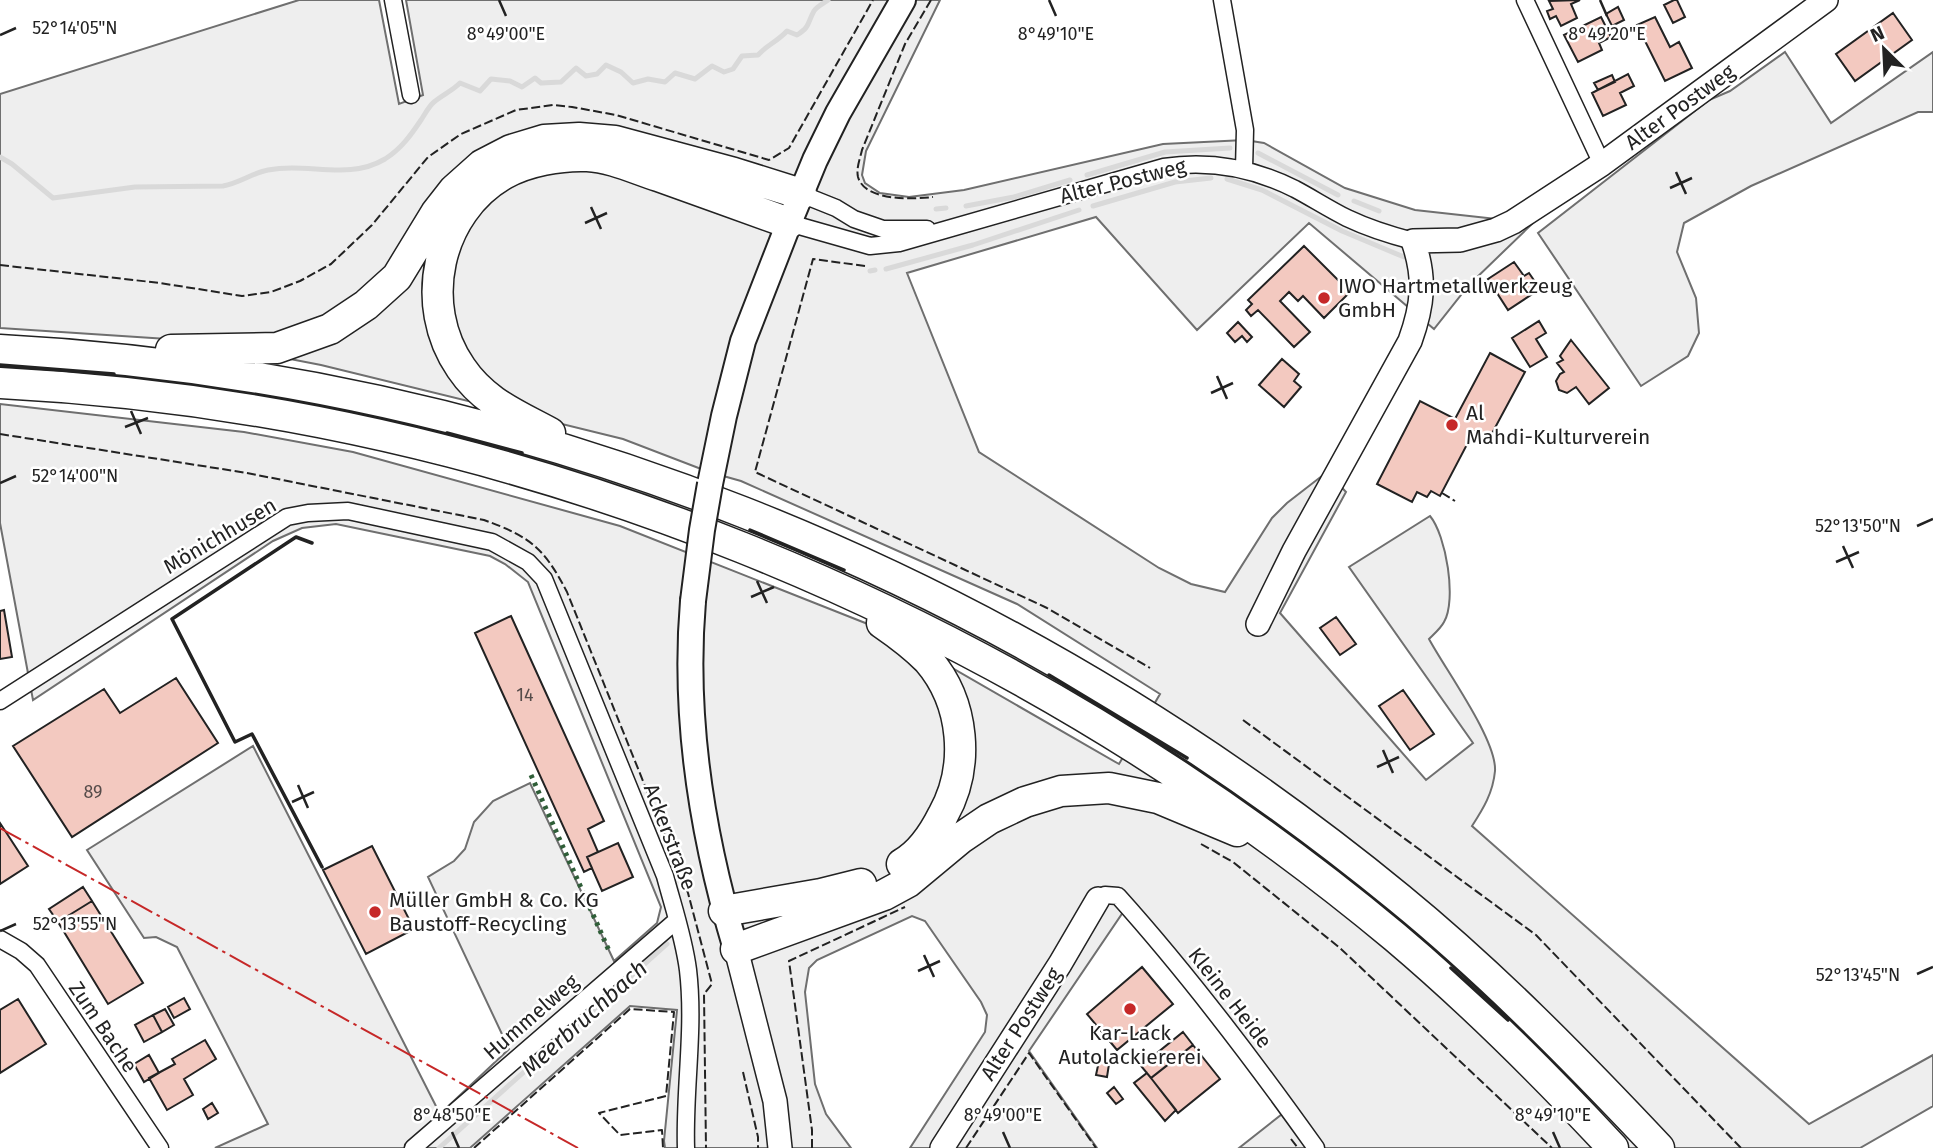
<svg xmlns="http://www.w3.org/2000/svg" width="1933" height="1148" viewBox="0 0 1933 1148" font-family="'Fira Sans',sans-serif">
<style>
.green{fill:#eee;stroke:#6f6f6f;stroke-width:2}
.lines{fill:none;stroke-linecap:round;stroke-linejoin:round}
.stream{stroke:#d9d9d9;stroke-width:5}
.building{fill:#f3c9c0;stroke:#222;stroke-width:2}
.street-casing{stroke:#222;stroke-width:19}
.secondary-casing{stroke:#222;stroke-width:26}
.primary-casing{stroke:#222;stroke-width:28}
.highway-casing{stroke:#222;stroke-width:33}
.street{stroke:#fff;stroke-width:16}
.secondary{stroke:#fff;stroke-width:23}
.primary{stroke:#fff;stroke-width:24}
.highway{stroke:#fff;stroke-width:30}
.primary-bridge-casing{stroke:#222;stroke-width:28;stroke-linecap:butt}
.primary-bridge{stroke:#fff;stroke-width:24}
.hedge{stroke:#2f5e38;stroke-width:5;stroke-dasharray:3.5 5;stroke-linecap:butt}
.fence{stroke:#222;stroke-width:2;stroke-dasharray:9 3.5;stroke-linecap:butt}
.wall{stroke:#222;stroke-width:3.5}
.power{stroke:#c62828;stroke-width:2;stroke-dasharray:24 5 3.5 5;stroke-linecap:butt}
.ticks{fill:none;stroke:#222;stroke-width:2.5}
.poi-dot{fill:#c62828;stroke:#fff;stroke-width:2.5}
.labels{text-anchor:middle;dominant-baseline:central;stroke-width:5;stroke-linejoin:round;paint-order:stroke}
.number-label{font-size:18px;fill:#564c4a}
.street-label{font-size:21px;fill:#222;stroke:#fff}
.poi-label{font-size:21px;fill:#222;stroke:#fff;text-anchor:start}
.water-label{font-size:23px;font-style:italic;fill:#222;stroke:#fff}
.ticks-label{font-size:18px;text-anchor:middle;fill:#222;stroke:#fff;stroke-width:5;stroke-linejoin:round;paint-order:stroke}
</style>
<rect width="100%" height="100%" fill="#fff"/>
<path class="green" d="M299,0h80l20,104 24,-9 -17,-95h534l-74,151 -4,24 3,8 15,10 29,4 55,-7 199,-46 82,-4 19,3 81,45 70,22 118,13 -64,62 -35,44 -125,-106 -112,107 -101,-113 -189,56 72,179 180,116 32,16 34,8 47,-74 15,-15 40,-31 19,20 -66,121 146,167 47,-37 -124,-176 81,-51c16,19 27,84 14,106 -3,6 -10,12 -15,17 16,30 68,101 66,132 -2,22 -12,38 -23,55l337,298 124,-69v51l-73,42h-621l52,-41 -161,-205 -101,149 68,97h-187l75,-116 2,-17 -6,-13 -56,-81 -13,-5 -95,44 -8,8 -4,24 10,92 11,30 25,34h-186l-1,-7 13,-131 -47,-4 -160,142h-255l53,-24 -91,-177 -21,-10 -12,1 -57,-88 166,-104 187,368 69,-65 -81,-172 26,-16 11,-12 9,-27 19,-21 37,-18 84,178 43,-38 4,-16 -133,-325 -23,-18 -15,-8 -154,-32 -34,4 -29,13 -240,159 -33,-177v-119l244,28 109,20 267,74 273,108 226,130 41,-70 -143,-90 -276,-123 -32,-9 -86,-33 -302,-74 -123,-24 -198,-13v-234z
M1785,52l46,71 102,-71v60h-15l-167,74 -67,37 -7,29 19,46 3,35 -11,23 -47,30 -103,-153 171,-133 21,-9z"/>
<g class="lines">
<path class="stream" d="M1258,153l80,42
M0,157l12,7 41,34 82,-11 88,-1c17,-3 29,-13 45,-16 40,-8 80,11 117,-11 16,-10 26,-24 36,-39 4,-6 8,-14 13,-18 8,-7 18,-11 26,-19l20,8 11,-12 19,2 12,6 13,-9 6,5 20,-1 15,-14 10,8 11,-2 9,-9 15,7 12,11 15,-4 17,3 10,-9 20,6 17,-13 12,6 9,-3 9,-13 16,-1c9,-10 20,-14 29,-24l10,4c14,-9 10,-12 17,-24 2,-4 10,-8 14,-11
M1087,175l78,-23 65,-4
M1227,179l35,11 80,41 62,26
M1354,201l25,10
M966,206l48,-9 56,-17
M1093,206l82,-24 36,-4
M936,209l10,-1
M886,269l87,-24 106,-35
M870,271l5,-1
M439,1148l228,-204"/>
</g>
<path class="building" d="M1580,0l-9,4 6,14 -16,8 -5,-10 -6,3 -3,-8 6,-2 -4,-8z
M1674,0h3l8,17 -12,6 -9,-18z
M1618,7l6,13 -12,6 -6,-12z
M1893,13l19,27 -57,41 -19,-27z
M1601,17l10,20 -12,6 3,7 -24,12 -14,-27z
M1655,17l15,30 9,-5 13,26 -27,13 -28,-56z
M1628,74l6,12 -14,7 6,12 -23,11 -11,-23z
M1612,75l3,7 -17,8 -4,-7z
M1304,246l46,46 -26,26 -21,-22 -5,5 -9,-9 -9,9 30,31 -16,15 -36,-37 -7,6 -5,-6 6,-6 -4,-4z
M1514,262l10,14 5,-3 11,16 -32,21 -20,-31z
M1539,321l7,12 -10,6 11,18 -17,10 -18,-29z
M1238,322l14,15 -5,5 -5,-6 -7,6 -8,-9z
M1571,340l38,48 -20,16 -13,-17 -9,6 -8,-3 -3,-9 4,-7 4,-2 -7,-9 6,-3 -3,-4z
M1490,353l35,19 -36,67 -15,-8 -34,65 -9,-5 -4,6 -10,-5 -5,10 -35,-18 43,-83 35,18z
M1282,359l17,15 -5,7 7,6 -17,20 -25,-22z
M4,610l8,47 -12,2v-48z
M511,616l93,205 -16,8 10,23 -11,5 5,11 -8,4 -109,-239z
M1336,617l20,27 -16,11 -20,-27z
M176,678l42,65 -146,94 -59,-91 91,-57 16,24z
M1403,690l31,44 -24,16 -31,-44z
M0,823l28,43 -28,18z
M618,843l15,34 -31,14 -15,-34z
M372,846l42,83 -48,25 -43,-84z
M83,887l9,14 -34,21 -9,-13z
M92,901l51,82 -35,21 -50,-82z
M1142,967l31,37 -56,46 -30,-36z
M184,998l6,11 -16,9 -6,-11z
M18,999l28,45 -46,29v-63z
M165,1009l9,16 -12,7 -9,-17z
M153,1015l9,17 -18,10 -9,-17z
M1183,1032l10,13 -42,33 -10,-12z
M205,1040l11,19 -32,20 9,16 -26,15 -18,-32 26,-14 -3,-5z
M1193,1045l27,34 -42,34 -27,-35z
M149,1055l10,18 -15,9 -10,-18z
M1099,1061l10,3 -2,13 -11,-2z
M1147,1073l29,37 -11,11 -31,-38z
M1114,1087l9,12 -7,5 -9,-11z
M212,1103l6,10 -10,6 -5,-10z"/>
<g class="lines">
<defs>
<path id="street" d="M393,0l18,95
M1222,0l23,130 -1,39
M1525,0l77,164
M801,194l35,14 18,11 29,10h44
M789,223l81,23 29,-3 265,-76c46,-7 89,1 131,22 17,9 34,20 52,29 21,10 43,17 66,23
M0,701l287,-184 21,-4 40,-2 144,31 36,20 16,17 121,297c8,30 19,62 23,94 7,59 -4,119 -2,178
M1098,899l7,-4 13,1c72,80 136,165 198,252
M0,939l21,12 16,14 123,183
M413,1148l264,-228"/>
<path id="secondary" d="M1258,624l36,-73 116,-210c13,-36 16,-63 3,-100l47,-1 36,-10 17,-8 89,-58 224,-164
M736,949l39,152 5,47
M942,1148l118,-184 38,-65"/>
<path id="primary" d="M710,484l14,-68 19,-75 46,-118 26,-63 23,-47 65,-113
M693,601c-10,118 9,235 43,348"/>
<path id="highway" d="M0,350c514,27 1002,223 1399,548 93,76 177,162 260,250
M171,350l106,-2 53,-19 36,-24 31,-28 39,-64 18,-23 28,-25 29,-15 33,-10 35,-2 36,3 119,32 67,21
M0,383c510,26 1003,228 1395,554 77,65 150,138 218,211
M550,433c-35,-19 -66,-31 -89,-65 -44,-63 -24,-156 43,-194 22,-13 57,-19 83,-18 24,1 49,13 71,20 44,16 87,31 131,47
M882,623c16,11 32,23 46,37 37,43 42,107 15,155 -9,18 -23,39 -41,49
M724,911l97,-17 40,-10
M736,949l148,-54 24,-13 53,-44 28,-19 36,-17 36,-11 48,-3 49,10 79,33"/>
</defs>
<use href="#street" class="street-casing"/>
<use href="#secondary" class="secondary-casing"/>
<use href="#primary" class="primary-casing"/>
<use href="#highway" class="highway-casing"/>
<use href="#street" class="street"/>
<use href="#secondary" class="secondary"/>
<use href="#primary" class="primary"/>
<use href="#highway" class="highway"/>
<defs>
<path id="primary-bridge" d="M693,601l9,-71 8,-46"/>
</defs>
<use href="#primary-bridge" class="primary-bridge-casing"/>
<use href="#primary-bridge" class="primary-bridge"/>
<path class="hedge" d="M531,775l79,178"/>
<path class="fence" d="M931,0l-26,44 -43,106c-2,9 -6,18 -4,27 7,25 56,22 75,20
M0,265l160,18 82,13 29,-4 29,-11 31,-17 41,-39 56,-68 33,-23 55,-24 37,-5 19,2 44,8 153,45 20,-12 84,-148
M865,266l-52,-7 -58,213 292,136 103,60
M0,434l247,39 237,47c47,17 60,28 83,72l121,301 24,91 -8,10 2,154
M1442,493l13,8
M1243,720l293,215 205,213
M1201,844l32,18 107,86 212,200
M743,1072l15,65v11
M1291,1139l7,9
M474,1148l156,-139 44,3 -8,84 -67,17 21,22 42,-5 1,18
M812,1148v-18l-23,-169 116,-54
M966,1148l63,-95 67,95"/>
<path class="wall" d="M0,365l114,9
M447,433l75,20
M750,530l94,40
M312,543l-16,-6 -124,82 63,123 17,-8 70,133
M1049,675l138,83
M1451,968l57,52"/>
<path class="power" d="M0,828l578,320"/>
</g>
<path class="ticks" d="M499,0l7,16M1049,0l7,16M1600,0l7,16M0,35l16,-7M1676,172l10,22M1670,188l22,-10M591,207l10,22M585,223l22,-10M1217,376l10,23M1211,393l22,-10M131,411l10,23M125,427l23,-9M0,483l16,-7M1917,526l16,-7M1843,546l10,22M1836,562l23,-10M757,581l10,22M751,597l23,-10M1383,750l10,23M1377,767l22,-10M298,785l10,23M292,802l22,-10M0,931l16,-7M924,955l10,22M918,971l22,-10M1917,974l16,-7M452,1132l7,16M1003,1132l7,16M1553,1132l7,16"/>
<g class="poi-dot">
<circle cx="1324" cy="298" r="7"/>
<circle cx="1452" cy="425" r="7"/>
<circle cx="375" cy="912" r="7"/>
<circle cx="1130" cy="1009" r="7"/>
</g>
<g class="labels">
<g class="number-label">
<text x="525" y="695">14</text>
<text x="93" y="792">89</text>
</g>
<g class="street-label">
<text transform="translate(1680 107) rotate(-36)">Alter Postweg</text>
<text transform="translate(1123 181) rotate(-14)">Alter Postweg</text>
<text transform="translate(220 536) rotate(-31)">Mönichhusen</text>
<text transform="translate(670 837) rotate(69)">Ackerstraße</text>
<text transform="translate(1230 998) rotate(52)">Kleine Heide</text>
<text transform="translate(531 1017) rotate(-41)">Hummelweg</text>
<text transform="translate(1021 1024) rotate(-57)">Alter Postweg</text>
<text transform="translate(103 1027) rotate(56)">Zum Bache</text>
</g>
<g class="poi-label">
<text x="1338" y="286">IWO Hartmetallwerkzeug<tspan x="1338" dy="24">GmbH</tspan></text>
<text x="1466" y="413">Al<tspan x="1466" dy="24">Mahdi-Kulturverein</tspan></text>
<text x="389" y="900">Müller GmbH &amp; Co. KG<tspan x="389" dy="24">Baustoff-Recycling</tspan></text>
<text x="1130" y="1033" text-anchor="middle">Kar-Lack<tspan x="1130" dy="24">Autolackiererei</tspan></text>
</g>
<g class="water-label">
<text transform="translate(584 1018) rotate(-42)">Meerbruchbach</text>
</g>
</g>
<g class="ticks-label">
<text x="75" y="34">52°14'05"N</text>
<text x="506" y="40">8°49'00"E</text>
<text x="1056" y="40">8°49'10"E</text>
<text x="1607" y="40">8°49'20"E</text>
<text x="75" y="482">52°14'00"N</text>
<text x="1858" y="532">52°13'50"N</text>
<text x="75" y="930">52°13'55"N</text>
<text x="1858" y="981">52°13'45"N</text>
<text x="452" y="1121">8°48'50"E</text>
<text x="1003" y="1121">8°49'00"E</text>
<text x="1553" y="1121">8°49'10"E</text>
</g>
<g transform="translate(1884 49) rotate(336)" stroke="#ffffff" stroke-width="5" paint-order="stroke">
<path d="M0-5L12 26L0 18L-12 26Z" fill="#222222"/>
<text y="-10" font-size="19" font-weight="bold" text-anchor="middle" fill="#222222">N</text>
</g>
</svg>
